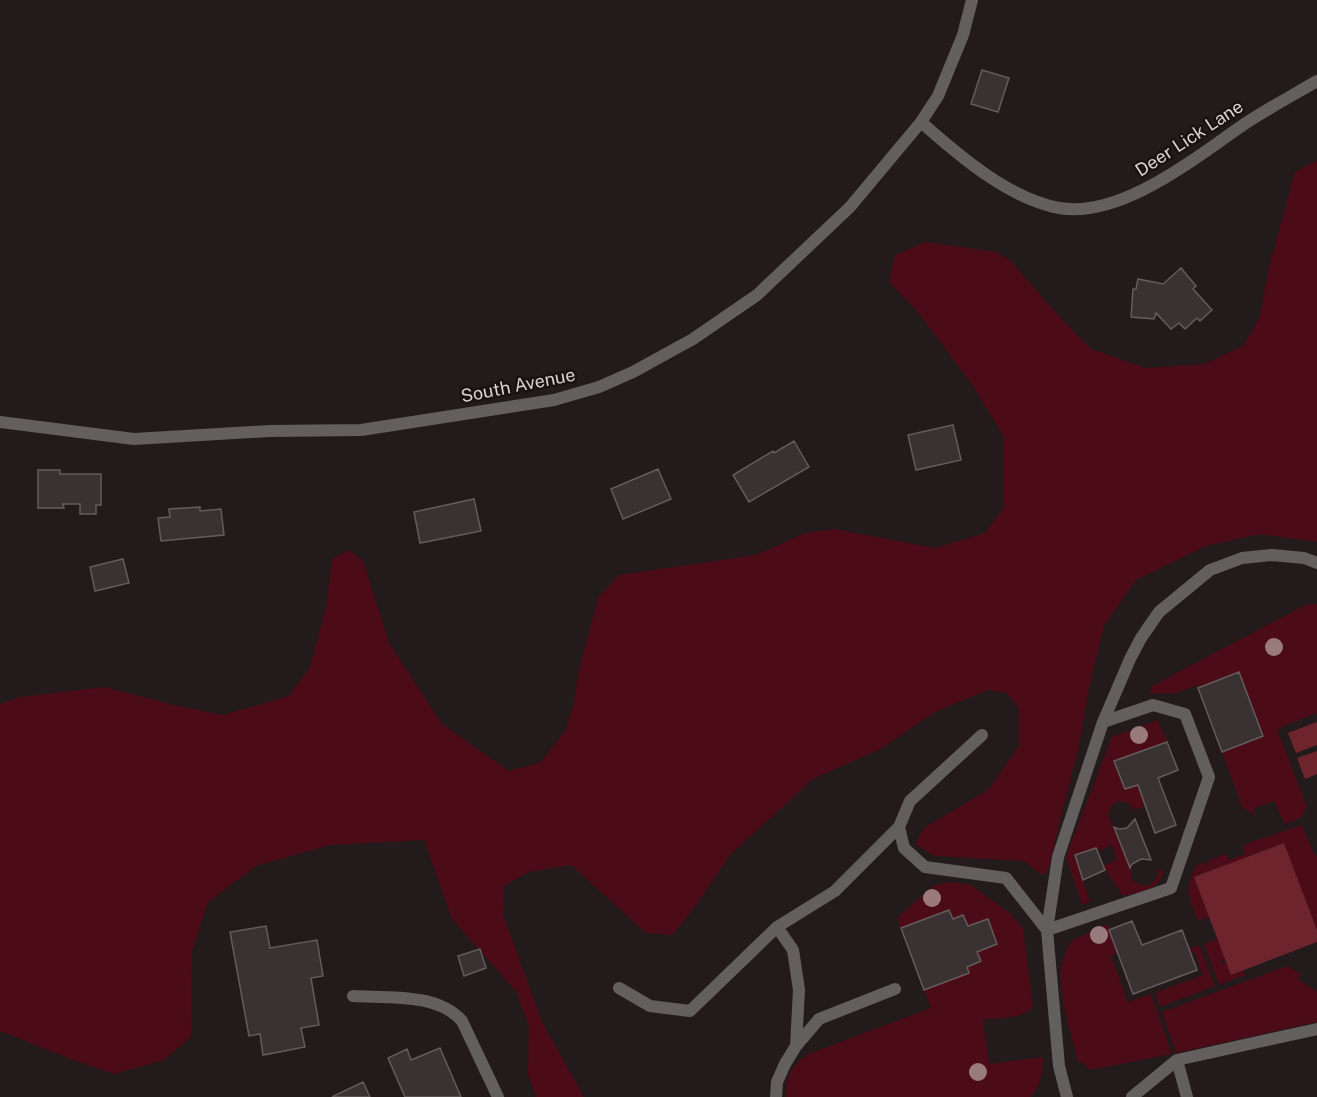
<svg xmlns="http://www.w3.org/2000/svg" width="1317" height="1097" viewBox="0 0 1317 1097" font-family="'Public Sans',sans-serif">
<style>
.green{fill:#4b0c17}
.water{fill:#6e242d}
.building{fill:#3a3232;stroke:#645b5b;stroke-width:1.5}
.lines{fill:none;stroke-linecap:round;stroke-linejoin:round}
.service{stroke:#645f5f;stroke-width:12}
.minor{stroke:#645f5f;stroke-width:12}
.tree{fill:#997b7c}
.labels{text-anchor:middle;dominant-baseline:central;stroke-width:5;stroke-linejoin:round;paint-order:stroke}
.street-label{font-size:18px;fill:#dad4d4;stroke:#191212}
</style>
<rect width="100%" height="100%" fill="#231b1b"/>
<path class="green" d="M1317,160v382l-57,-8 -54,12 -70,34 -32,46 -14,57 -11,62 -31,125 -4,4h-4l-16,-13 -89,-5 -20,-12 9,-16 65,-39 30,-43v-37l-12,-16 -19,-3 -53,22 -56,38 -66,29 -82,75 -42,61 -17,20 -26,-2 -75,-68 -42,7 -25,14 -1,28 39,108 42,75h-48l-8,-22 1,-48 -13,-36 -64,-72 -28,-79 -94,5 -74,21 -48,36 -16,49 -1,86 -27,23 -50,14 -38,-13 -76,-30v-327l21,-7 83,-10 70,18 48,10 67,-19 21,-29 16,-60 6,-48 18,-9 13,11 26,82 53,81 67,47 32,-9 24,-31 9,-28 4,-29 20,-76 21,-23 137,-20 49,-22 29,-4 101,19 50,-15 19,-25v-71l-31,-51 -56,-75 -28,-29 6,-27 31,-13 70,10 13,7 48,55 34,35 55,19 58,-4 39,-18 16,-27 10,-52 26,-95z
M1307,604h10v109l-40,16 30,78 -6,11 -16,6 -11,-23 -20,7 1,7 -13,-8 -20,-55 40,-16 -23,-63 -41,15 -1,-3 -20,8 -28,1 3,-8z
M1158,720l9,22 -53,19 10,28 14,-4 7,21 -11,4 -6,-7 -9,-2 -8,5 -3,9 22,53 2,12 11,6c9,0 14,-6 15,-16l5,-1c0,21 -24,23 -40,27l-20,-30 14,-6 -5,-15 -14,6 -2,-3 -21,8 15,46 -8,3 -16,-49 46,-119z
M1302,825l12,29 3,2v74l-33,-87 -90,34 15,40 -11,4c-9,-25 -15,-32 -1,-56l7,-3 2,4 3,-2 -1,-3 18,-7 3,6 16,-6 -2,-6 3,-4z
M953,882l18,3 40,29 12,14 10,78c-8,14 -36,11 -50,14l6,44 54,-7c0,17 -2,27 -12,40h-245c-2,-18 6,-31 20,-42l125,-47 -7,-18 45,-17 -2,-6 14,-6 -4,-9 20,-8 -9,-25 -20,7 -5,-11 -10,4 -4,-9 -48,18 -4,-10 38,-33z
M1107,924l11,29 -7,3 17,46 23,-8 21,60 -82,16 -9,-8h-3c-6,-25 -20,-69 -17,-94 2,-10 5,-18 10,-27z
M1218,939l7,20 -4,2 2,3 4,-1 4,12 12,-5 2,5 -26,10 -15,-41z
M1199,945l16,41 -55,21 -5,-14 48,-18 -9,-24 -4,1 -1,-3z
M1287,966l14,8 -3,5 19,13v30l-141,31 -14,-41z"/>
<path class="water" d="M1317,722v23l-21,8 -8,-20z
M1317,751v23l-12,5 -8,-21z
M1284,843l33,87v12l-86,33 -37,-98z"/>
<path class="building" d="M982,70l27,8 -11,34 -27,-8z
M1181,268l15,18 -3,3 19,21 -12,11 -3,-3 -12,11 -6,-6 -8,6 -15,-16 -2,6 -23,-2 2,-28h3l2,-10 25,5z
M953,425l8,35 -45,10 -8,-35z
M794,441l15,26 -60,35 -16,-27 40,-24 1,2z
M658,469l13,30 -48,20 -12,-30z
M38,470h22v4h41v31h-5v9h-16v-10h-17l1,4h-26z
M474,499l7,32 -61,12 -6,-31z
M200,507v4l21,-2 3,26 -63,6 -3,-23 12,-1 -1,-8z
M123,559l6,24 -34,8 -5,-24z
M1239,672l24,64 -41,16 -24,-64z
M1167,742l11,28 -20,8 18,47 -21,8 -17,-48 -13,4 -11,-28z
M1135,819l16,41 -10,-1 -9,5 -2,4 -16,-41 5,2 8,-1z
M1096,848l9,22 -22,10 -8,-25z
M949,910l4,9 10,-4 5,11 20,-7 9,25 -20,8 4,9 -14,6 2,6 -45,17 -23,-62z
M1132,921l10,24 40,-15 15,40 -64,24 -24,-64z
M266,926l4,22 47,-8 6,36 -12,2 8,47 -18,3 4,19 -42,8 -3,-21 -11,2 -19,-104z
M480,949l6,19 -22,8 -6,-20z
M440,1048l21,49h-56l-17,-39 19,-9 4,11z
M363,1082l7,15h-38z"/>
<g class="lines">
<path class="service" d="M982,735l-72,66 -11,26 5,21 21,19 81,11 41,52 124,-42 38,-111 -24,-63 -32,-9 -50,17
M777,927l16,23 6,40 -3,56
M619,988l31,18 40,5 87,-84 58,-36 64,-64
M353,996c35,2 85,-3 109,25l36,76
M1177,1060l10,37
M776,1097l1,-15 8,-18 11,-18 23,-27 76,-30
M1067,1097l-8,-31 -12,-136 11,-73 45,-135 27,-63 11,-21 18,-26 51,-42 32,-12 30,-3 32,3 13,5
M1132,1097l45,-37 140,-31"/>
<path class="minor" d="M921,122c36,32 88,77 138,86 63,11 138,-52 187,-85 23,-15 47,-28 71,-42
M0,422l134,17 136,-8 91,-1 193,-30 45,-13 34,-15 60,-33 64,-44 93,-88 71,-85 17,-26 25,-61 9,-35"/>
</g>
<g class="tree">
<circle cx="1274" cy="647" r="9"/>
<circle cx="1139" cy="735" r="9"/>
<circle cx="932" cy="898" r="9"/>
<circle cx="1099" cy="935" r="9"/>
<circle cx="978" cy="1072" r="9"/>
</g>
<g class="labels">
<g class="street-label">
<text transform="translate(1189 138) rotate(-33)">Deer Lick Lane</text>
<text transform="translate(518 385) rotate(-11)">South Avenue</text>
</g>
</g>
</svg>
